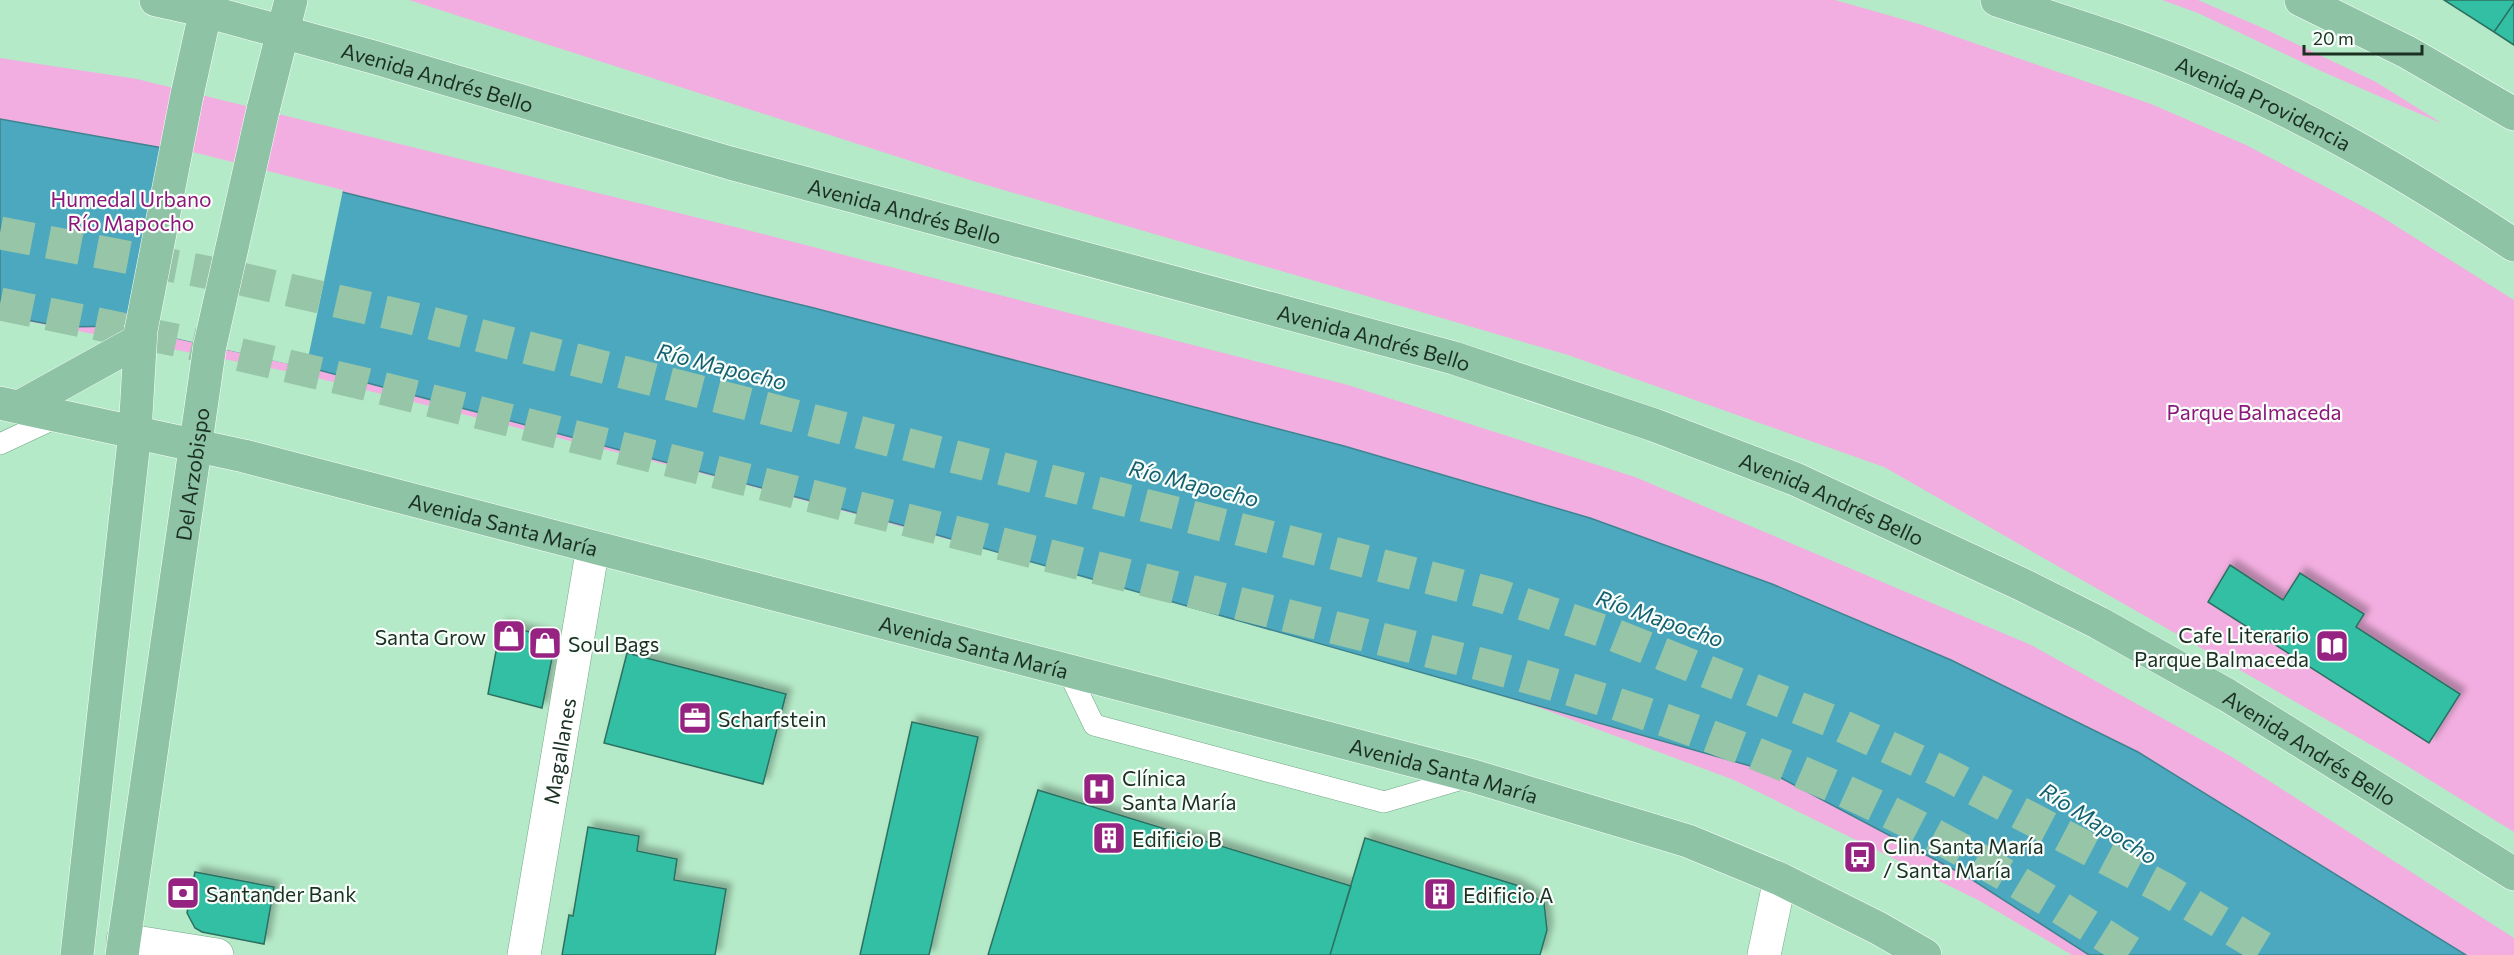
<svg xmlns="http://www.w3.org/2000/svg" width="2514" height="955" viewBox="0 0 2514 955" font-family="Commissioner,sans-serif">
<style>
.green{fill:#f2aee0}
.water{fill:#4ca8be;stroke:#3d8490;stroke-width:1.5}
.pier{fill:#b5eac8}
.building{fill:#32bfa4;stroke:#2d7061;stroke-width:1.5;filter:url(#shadow)}
.lines{fill:none;stroke-linecap:round;stroke-linejoin:round}
.motorway-tunnel{stroke:#96c5a7;stroke-width:33;stroke-dasharray:33 16;stroke-linecap:butt}
.service-casing{stroke:#73a686;stroke-width:22}
.minor-casing{stroke:#73a686;stroke-width:34}
.primary-casing{stroke:#fff;stroke-width:34}
.service{stroke:#fff;stroke-width:21}
.minor{stroke:#fff;stroke-width:33}
.primary{stroke:#8ec3a6;stroke-width:33}
.primary-bridge-casing{stroke:#fff;stroke-width:34;stroke-linecap:butt}
.primary-bridge{stroke:#8ec3a6;stroke-width:33}
.labels{text-anchor:middle;dominant-baseline:central;stroke-width:4.5;stroke-linejoin:round;paint-order:stroke}
.street-label{font-size:21px;fill:#1b3023;stroke:#f8fefa}
.park-label{font-size:21px;fill:#8e167a;stroke:#f8fefa}
.poi-label{font-size:21px;fill:#1b3023;stroke:#f8fefa;text-anchor:start}
.water-label{font-size:22px;font-style:italic;fill:#156070;stroke:#f8fefa}
</style>
<defs>
<filter id="shadow"><feDropShadow dx="5.5" dy="-5.5" stdDeviation="3" flood-color="#0004"/></filter>
</defs>
<rect width="100%" height="100%" fill="#b5eac8"/>
<path class="green" d="M409,0h1426l84,24 232,80 95,41 131,69 137,86v532l-120,-74 -510,-291 -316,-112 -595,-174z
M2162,0h36l67,29 111,53 67,42 -122,-53 -123,-58z
M0,58l137,21 614,152 597,154 287,92 396,168 201,112 282,181v17h-442l-94,-55 -244,-120 -199,-74 -227,-70 -580,-156 -427,-106 -301,-58z"/>
<path class="water" d="M0,119l163,29 651,160 530,138 246,72 182,66 179,76 187,92 328,203h-377l-121,-78 -200,-106 -859,-244 -594,-158 -193,-43 -58,1 -64,-12z"/>
<path class="pier" d="M165,145l178,45 -37,178 -184,-42 10,-6z"/>
<path class="building" d="M2444,0h70v3l-20,29z
M2514,3v42l-20,-13z
M2230,565l53,35 17,-27 64,41 -8,13 104,67 -31,49 -221,-141z
M501,625l55,13 -14,70 -54,-14z
M627,653l159,41 -23,90 -159,-41z
M912,722l66,15 -49,218h-69z
M1038,790l313,96 -21,69h-342z
M588,827l51,9 -2,15 40,8 -3,21 52,9 -11,66h-153l7,-40 4,1z
M1365,838l151,47 28,18 3,27 -7,25h-210z
M195,872l79,15 -10,57 -62,-12 -7,-4 -8,-15z"/>
<g class="lines">
<path class="motorway-tunnel" d="M0,233l237,45 174,40 1086,277 112,38 220,87 113,52 221,116 112,67
M0,304l190,39 175,41 1119,281c126,34 248,75 367,129 99,45 192,102 284,161"/>
<defs>
<path id="service" d="M0,444l62,-29
M1068,671l26,54 290,77 85,-25"/>
<g id="minor">
<path d="M123,940l94,15"/>
<path id="s1" d="M524,955l69,-408"/>
<path d="M1764,955l16,-76"/>
</g>
<g id="primary">
<path id="s2" d="M156,0l50,11 167,46 357,106 724,195 200,67 141,54 226,105 78,39 128,72 287,179"/>
<path id="s3" d="M1997,0c66,22 134,42 198,69 112,46 218,109 319,176"/>
<path d="M2301,0l106,52 107,62"/>
<path d="M187,95l21,-95"/>
<path d="M263,110l28,-110"/>
<path id="s4" d="M0,403l244,53 1229,320 215,65 92,38 98,49 47,27"/>
<path d="M21,406l119,-66"/>
<path d="M77,955l58,-523 6,-102"/>
<path id="s5" d="M122,955l88,-610"/>
</g>
</defs>
<use href="#service" class="service-casing"/>
<use href="#minor" class="minor-casing"/>
<use href="#primary" class="primary-casing"/>
<use href="#service" class="service"/>
<use href="#minor" class="minor"/>
<use href="#primary" class="primary"/>
<defs>
<path id="primary-bridge" d="M141,330l46,-235
M210,345l53,-235"/>
</defs>
<use href="#primary-bridge" class="primary-bridge-casing"/>
<use href="#primary-bridge" class="primary-bridge"/>
</g>
<defs>
<symbol id="shop-square" viewBox="-11 -11 22 22"><rect x="-9" y="-9" width="18" height="18" rx="4" fill="#962381" stroke="#f8fefa"/><path d="M-5-2.5h2.3a2.7 3.5 0 0 1 5.4 0H5L5.5 6h-11ZM-1.5-2.5h3a1.5 2.3 0 0 0-3 0Z" fill="#fff"/></symbol>
<symbol id="library-square" viewBox="-11 -11 22 22"><rect x="-9" y="-9" width="18" height="18" rx="4" fill="#962381" stroke="#f8fefa"/><path d="M-6-4Q-3-5.5-.7-3.5V5Q-3 3-6 4ZM6-4Q3-5.5 .7-3.5V5Q3 3 6 4Z" fill="#fff"/></symbol>
<symbol id="office-square" viewBox="-11 -11 22 22"><rect x="-9" y="-9" width="18" height="18" rx="4" fill="#962381" stroke="#f8fefa"/><path d="M-6-3h4V-5.5h4V-3h4V5H-6ZM-1-4.5V-3h2v-1.5ZM-6 0V1H6V0Z" fill="#fff"/></symbol>
<symbol id="hospital-square" viewBox="-11 -11 22 22"><rect x="-9" y="-9" width="18" height="18" rx="4" fill="#962381" stroke="#f8fefa"/><path d="M-5-5h3v3.5h4V-5h3V5h-3V1.5h-4V5h-3Z" fill="#fff"/></symbol>
<symbol id="building-square" viewBox="-11 -11 22 22"><rect x="-9" y="-9" width="18" height="18" rx="4" fill="#962381" stroke="#f8fefa"/><path d="M-4-6H4V6H1V3H-1V6H-4ZM-2.5-4.3h1.7v1.8h-1.7ZM.8-4.3h1.7v1.8H.8ZM-2.5-1h1.7V.8h-1.7ZM.8-1h1.7V.8H.8Z" fill="#fff"/></symbol>
<symbol id="bus-square" viewBox="-11 -11 22 22"><rect x="-9" y="-9" width="18" height="18" rx="4" fill="#962381" stroke="#f8fefa"/><path d="M-5-6H5V4H4V6H2V4H-2V6H-4V4H-5ZM-3.5-4V0h7V-4ZM-3.5 1.2v1.5H-2V1.2ZM2 1.2v1.5H3.5V1.2Z" fill="#fff"/></symbol>
<symbol id="bank-square" viewBox="-11 -11 22 22"><rect x="-9" y="-9" width="18" height="18" rx="4" fill="#962381" stroke="#f8fefa"/><path d="M-6-4H6V4H-6ZM0-2.3a2.3 2.3 0 1 0 0 4.6a2.3 2.3 0 1 0 0-4.6Z" fill="#fff"/></symbol>
</defs>
<g fill-rule="evenodd">
<use href="#shop-square" x="490" y="617" width="38" height="38"/>
<use href="#shop-square" x="526" y="624" width="38" height="38"/>
<use href="#library-square" x="2313" y="627" width="38" height="38"/>
<use href="#office-square" x="676" y="699" width="38" height="38"/>
<use href="#hospital-square" x="1080" y="770" width="38" height="38"/>
<use href="#building-square" x="1090" y="819" width="38" height="38"/>
<use href="#bus-square" x="1841" y="838" width="38" height="38"/>
<use href="#bank-square" x="164" y="874" width="38" height="38"/>
<use href="#building-square" x="1421" y="875" width="38" height="38"/>
</g>
<g class="labels">
<g class="street-label">
<text stroke="none"><textPath href="#s2" startOffset="292">Avenida Andrés Bello</textPath></text>
<text stroke="none"><textPath href="#s3" startOffset="286">Avenida Providencia</textPath></text>
<text stroke="none"><textPath href="#s2" startOffset="778">Avenida Andrés Bello</textPath></text>
<text stroke="none"><textPath href="#s2" startOffset="1264">Avenida Andrés Bello</textPath></text>
<text stroke="none"><textPath href="#s5" startOffset="486">Del Arzobispo</textPath></text>
<text stroke="none"><textPath href="#s2" startOffset="1750">Avenida Andrés Bello</textPath></text>
<text stroke="none"><textPath href="#s4" startOffset="518">Avenida Santa María</textPath></text>
<text stroke="none"><textPath href="#s4" startOffset="1004">Avenida Santa María</textPath></text>
<text stroke="none"><textPath href="#s2" startOffset="2290">Avenida Andrés Bello</textPath></text>
<text stroke="none"><textPath href="#s1" startOffset="207">Magallanes</textPath></text>
<text stroke="none"><textPath href="#s4" startOffset="1490">Avenida Santa María</textPath></text>
</g>
<g class="park-label">
<text x="131" y="198">Humedal Urbano<tspan x="131" dy="24">Río Mapocho</tspan></text>
<text x="2254" y="411">Parque Balmaceda</text>
</g>
<g class="poi-label">
<text x="2309" y="634" text-anchor="end">Cafe Literario<tspan x="2309" dy="24">Parque Balmaceda</tspan></text>
<text x="486" y="636" text-anchor="end">Santa Grow</text>
<text x="568" y="643">Soul Bags</text>
<text x="718" y="718">Scharfstein</text>
<text x="1122" y="777">Clínica<tspan x="1122" dy="24">Santa María</tspan></text>
<text x="1132" y="838">Edificio B</text>
<text x="1883" y="845">Clin. Santa María<tspan x="1883" dy="24">/ Santa María</tspan></text>
<text x="206" y="893">Santander Bank</text>
<text x="1463" y="894">Edificio A</text>
</g>
<g class="water-label">
<text transform="translate(722 366) rotate(14)">Río Mapocho</text>
<text transform="translate(1194 483) rotate(14)">Río Mapocho</text>
<text transform="translate(1660 618) rotate(19)">Río Mapocho</text>
<text transform="translate(2099 823) rotate(32)">Río Mapocho</text>
</g>
</g>
<path d="M2304 45v9h118v-9" fill="none" stroke="#1b3023" stroke-width="3"/>
<text x="2313" y="45" font-size="18" fill="#1b3023" stroke="#f8fefa" stroke-width="4.5" paint-order="stroke">20 m</text>
</svg>
